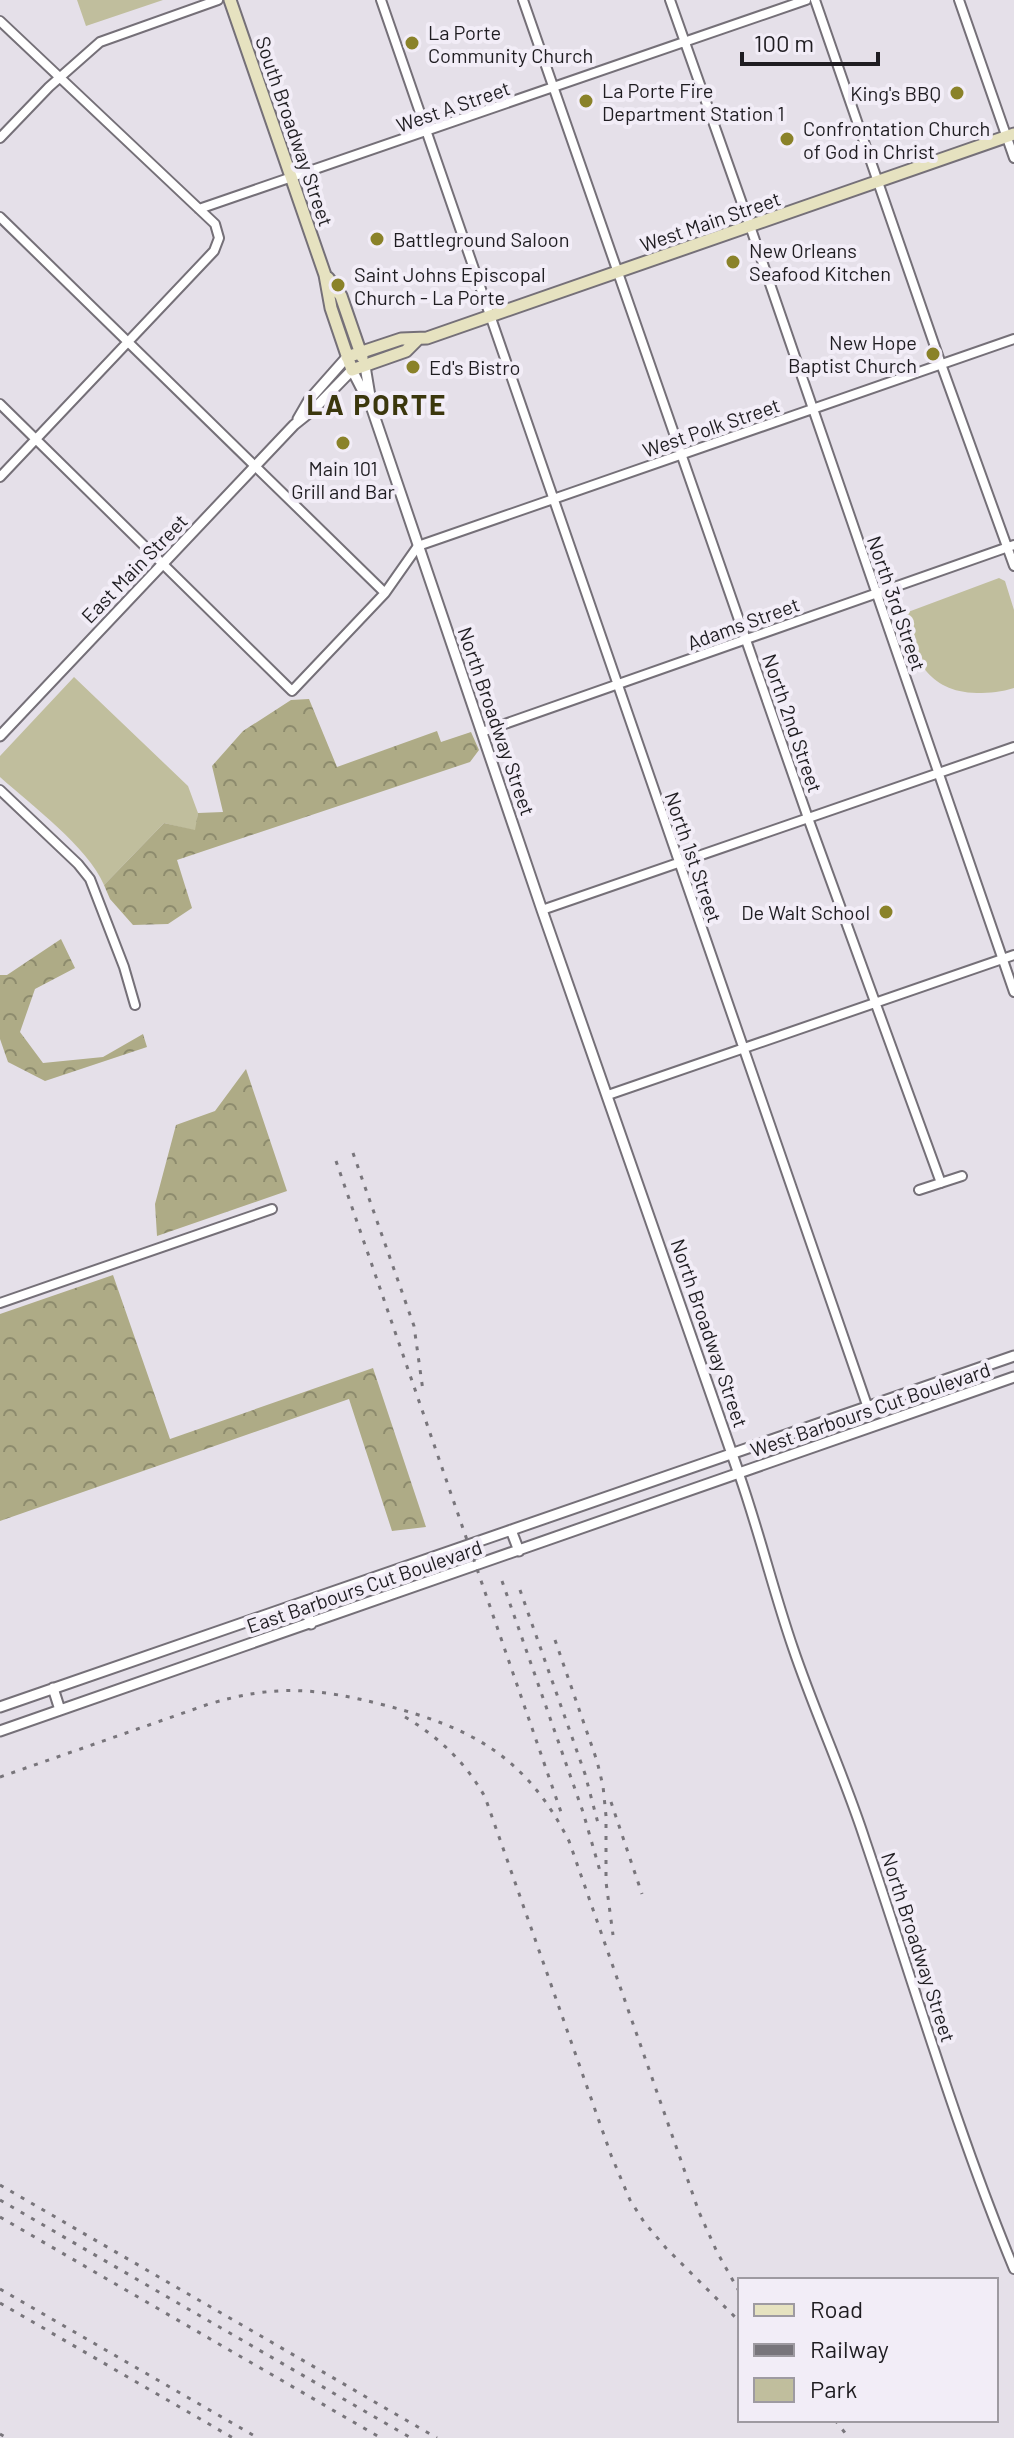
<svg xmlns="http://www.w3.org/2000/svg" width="1014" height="2438" viewBox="0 0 1014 2438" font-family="Barlow,sans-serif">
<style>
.green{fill:#c0be9d}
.forest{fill:url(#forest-crowns)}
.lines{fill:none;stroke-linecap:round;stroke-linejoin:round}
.minor-casing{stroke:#757078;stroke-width:12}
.tertiary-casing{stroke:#757078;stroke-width:13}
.secondary-casing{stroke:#757078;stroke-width:15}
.minor{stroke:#fff;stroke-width:8}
.tertiary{stroke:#fff;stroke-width:9}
.secondary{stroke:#e6e2c0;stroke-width:11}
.rail{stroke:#78757b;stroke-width:3;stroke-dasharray:4 8;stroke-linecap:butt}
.poi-dot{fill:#8a8229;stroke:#f2edf7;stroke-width:3}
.labels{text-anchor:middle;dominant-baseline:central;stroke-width:8;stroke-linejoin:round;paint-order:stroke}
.poi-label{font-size:20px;fill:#1f1d21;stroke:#f2edf7;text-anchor:start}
.street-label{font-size:20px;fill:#1f1d21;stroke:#f2edf7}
.district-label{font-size:28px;font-weight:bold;letter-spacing:2px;fill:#3b370d;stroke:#f2edf7}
</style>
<defs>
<pattern id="forest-crowns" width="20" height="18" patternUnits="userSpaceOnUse" patternTransform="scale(2)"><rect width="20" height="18" fill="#aeab86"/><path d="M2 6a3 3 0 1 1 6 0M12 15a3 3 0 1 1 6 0" fill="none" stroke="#8d8b6d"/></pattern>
</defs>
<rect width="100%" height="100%" fill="#e5e0e9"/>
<path class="green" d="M77,0h86l-77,26z
M999,578l6,3 9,29v78c-12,4 -24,5 -37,5 -50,-1 -63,-36 -77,-78z
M74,677l114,109 10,27 -2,18 -32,-8 -60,62c-16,-38 -73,-80 -104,-108v-21z"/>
<path class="forest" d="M309,699l28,68 100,-36 4,11 30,-10 8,18 -9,12 -293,98 15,48 -24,16 -35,1 -23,-26 -6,-14 60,-62 31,7 3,-17 25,-1 -11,-46 31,-35 48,-31z
M61,939l14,29 -40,21 -15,43 23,31 60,-6 40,-23 4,13 -102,34 -37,-19 -8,-23v-64h7z
M246,1069l41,122 -130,45 -2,-32 21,-79 39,-14z
M113,1275l57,164 203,-71 53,159 -34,4 -43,-132 -349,122v-207z"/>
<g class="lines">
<defs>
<path id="minor" d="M381,0l487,1408
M523,0l285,818 133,365
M670,0l80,226 264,766
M815,0l126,364 73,202
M959,0l55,158
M0,21l215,203 4,14 -5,13 -214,226
M0,138l49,-51 51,-45 118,-42
M199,209l607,-209
M0,217l385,376
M0,404l292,287 93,-98 33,-47 596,-207
M482,732l532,-187
M0,790l78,74 12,15 34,88 11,38
M542,910l472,-163
M608,1095l406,-140
M919,1190l43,-14
M0,1303l272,-94
M739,1474c20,57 34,116 54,174 22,65 51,127 72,192 49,144 91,289 149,429"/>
<path id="tertiary" d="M365,366l6,36
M298,419l11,-19 38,-43
M0,736l294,-311 20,-16 38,-39 20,39 170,501 197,564
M511,1530l8,21
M303,1602l8,22
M53,1688l7,22
M0,1707l1014,-351
M0,1731l1014,-354"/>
<path id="secondary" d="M230,0l95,275 6,33 21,62 54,-19 11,-11
M328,278l13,18 21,61
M347,357l54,-18 26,-1 587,-204"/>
</defs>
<use href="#minor" class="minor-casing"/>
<use href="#tertiary" class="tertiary-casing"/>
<use href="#secondary" class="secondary-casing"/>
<use href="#minor" class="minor"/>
<use href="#tertiary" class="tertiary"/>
<use href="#secondary" class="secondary"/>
<path class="rail" d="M353,1153l61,173 9,65
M336,1161l225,651
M502,1581l81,231 17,59
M520,1590l65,184 14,53
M555,1640l42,121 6,25 3,30v66l7,53
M405,1717c34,20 61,46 80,80l126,358 19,45 14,22 22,26 74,74
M0,1777l209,-73c67,-20 108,-16 175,1 89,23 142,52 185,136l130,371 18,40 23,41
M611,1802l31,92
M0,2185l437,253
M0,2200l411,238
M0,2217l381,221
M0,2289l258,149
M0,2303l233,135
M835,2420l14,18
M0,2434l7,4"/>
</g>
<g class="poi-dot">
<circle cx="412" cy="43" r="8"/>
<circle cx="957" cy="93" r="8"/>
<circle cx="586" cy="101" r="8"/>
<circle cx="787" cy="139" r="8"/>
<circle cx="377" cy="239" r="8"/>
<circle cx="733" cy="262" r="8"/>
<circle cx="338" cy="285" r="8"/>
<circle cx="933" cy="354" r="8"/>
<circle cx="413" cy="367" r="8"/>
<circle cx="343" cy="443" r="8"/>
<circle cx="886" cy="912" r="8"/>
</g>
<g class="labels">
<g class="poi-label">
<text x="428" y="32">La Porte<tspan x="428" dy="23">Community Church</tspan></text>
<text x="602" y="90">La Porte Fire<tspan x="602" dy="23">Department Station 1</tspan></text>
<text x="941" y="93" text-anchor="end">King's BBQ</text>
<text x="803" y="128">Confrontation Church<tspan x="803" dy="23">of God in Christ</tspan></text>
<text x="393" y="239">Battleground Saloon</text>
<text x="749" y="250">New Orleans<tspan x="749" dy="23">Seafood Kitchen</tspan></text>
<text x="354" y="274">Saint Johns Episcopal<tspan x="354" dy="23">Church - La Porte</tspan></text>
<text x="917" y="342" text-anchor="end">New Hope<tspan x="917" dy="23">Baptist Church</tspan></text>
<text x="429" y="367">Ed's Bistro</text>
<text x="343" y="468" text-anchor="middle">Main 101<tspan x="343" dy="23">Grill and Bar</tspan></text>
<text x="870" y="912" text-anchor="end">De Walt School</text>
</g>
<g class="street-label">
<text transform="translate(453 106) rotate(-19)">West A Street</text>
<text transform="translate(295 131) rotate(71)">South Broadway Street</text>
<text transform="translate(710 221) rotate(-19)">West Main Street</text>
<text transform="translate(711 427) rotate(-19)">West Polk Street</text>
<text transform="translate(134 568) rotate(-46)">East Main Street</text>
<text transform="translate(897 603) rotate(71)">North 3rd Street</text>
<text transform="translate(743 623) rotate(-20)">Adams Street</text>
<text transform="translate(497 721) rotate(71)">North Broadway Street</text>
<text transform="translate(793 723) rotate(71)">North 2nd Street</text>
<text transform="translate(694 857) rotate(71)">North 1st Street</text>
<text transform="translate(710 1333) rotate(71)">North Broadway Street</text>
<text transform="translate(870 1409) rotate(-19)">West Barbours Cut Boulevard</text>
<text transform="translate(364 1586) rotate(-19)">East Barbours Cut Boulevard</text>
<text transform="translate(919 1947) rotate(72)">North Broadway Street</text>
</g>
<g class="district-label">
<text x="377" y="404">LA PORTE</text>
</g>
</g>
<rect x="738" y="2278" width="260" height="144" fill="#f2edf7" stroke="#9e9aa1" stroke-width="2"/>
<rect x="754" y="2304" width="40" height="12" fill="#e6e2c0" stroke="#9e9aa1" stroke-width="2"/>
<text x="810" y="2318" font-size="24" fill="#1f1d21">Road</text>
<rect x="754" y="2344" width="40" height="12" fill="#78757b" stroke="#9e9aa1" stroke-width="2"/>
<text x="810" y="2358" font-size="24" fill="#1f1d21">Railway</text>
<rect x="754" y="2378" width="40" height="24" fill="#c0be9d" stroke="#9e9aa1" stroke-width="2"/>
<text x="810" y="2398" font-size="24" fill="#1f1d21">Park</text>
<path d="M742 52v12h136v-12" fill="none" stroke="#1f1d21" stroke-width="4"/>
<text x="754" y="52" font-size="24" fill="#1f1d21" stroke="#f2edf7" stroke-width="6" paint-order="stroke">100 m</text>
</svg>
